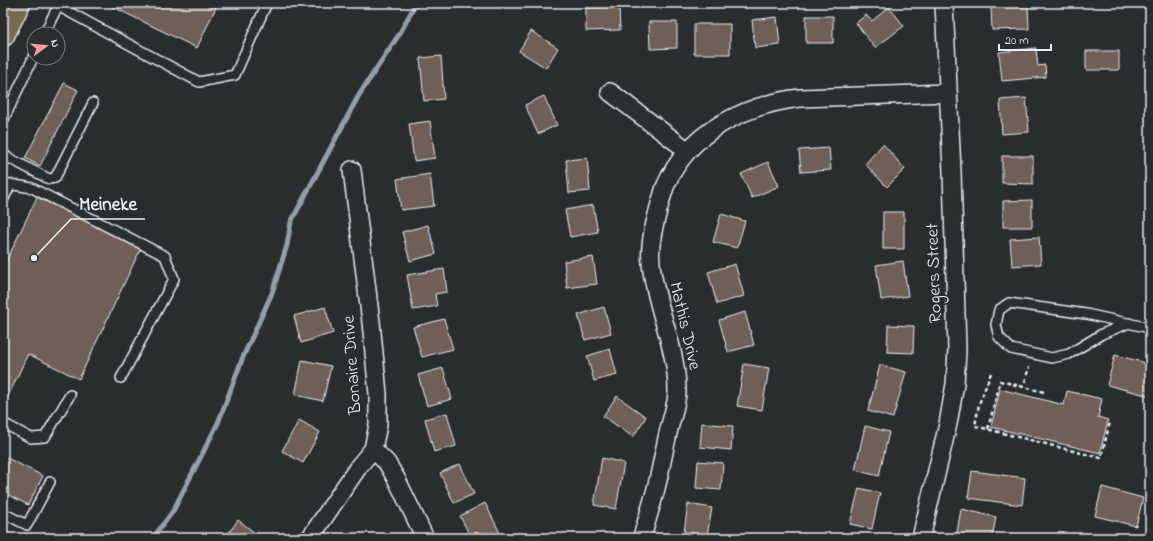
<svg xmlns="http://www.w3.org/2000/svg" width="1153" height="541" viewBox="0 0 1153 541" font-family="'Indie Flower',sans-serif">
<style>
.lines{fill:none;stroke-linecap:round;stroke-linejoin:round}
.stream{stroke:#929fa9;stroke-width:5}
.building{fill:#6f5f56;stroke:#e8f1f8}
.service-casing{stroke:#e8f1f8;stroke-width:12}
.minor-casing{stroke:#e8f1f8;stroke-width:20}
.primary-casing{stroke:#e8f1f8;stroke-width:25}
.path{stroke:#e8f1f8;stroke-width:2.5;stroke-dasharray:4 3;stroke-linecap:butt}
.service{stroke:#2a2d2e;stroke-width:9}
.minor{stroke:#2a2d2e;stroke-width:17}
.primary{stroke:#746b4b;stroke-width:22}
.labels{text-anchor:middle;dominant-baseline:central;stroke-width:3;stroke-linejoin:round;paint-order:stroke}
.street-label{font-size:18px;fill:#e8f1f8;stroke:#2a2d2e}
.leader{fill:none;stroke:#e8f1f8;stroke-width:1.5}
.callout-dot{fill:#e8f1f8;stroke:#2a2d2e;stroke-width:1.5}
.callout-label{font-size:19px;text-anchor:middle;font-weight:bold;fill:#e8f1f8;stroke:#2a2d2e;stroke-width:3;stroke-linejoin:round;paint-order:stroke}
</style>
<rect width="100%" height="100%" fill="#2a2d2e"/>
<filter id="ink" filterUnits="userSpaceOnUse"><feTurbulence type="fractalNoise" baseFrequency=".025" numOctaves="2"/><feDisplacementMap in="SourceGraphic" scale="8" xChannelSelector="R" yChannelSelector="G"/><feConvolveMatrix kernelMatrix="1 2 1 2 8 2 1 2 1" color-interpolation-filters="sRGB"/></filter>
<g filter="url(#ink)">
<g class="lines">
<path class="stream" d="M153,538l20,-27 45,-88 25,-66 29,-64 15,-48 4,-23 68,-127 41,-62 16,-30"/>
</g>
<path class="building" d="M105,3h113l-21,45z
M1028,6l1,23 -37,1 -1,-23z
M619,7l1,23 -34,1v-23z
M889,7l15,19 -29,22 -19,-25 10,-8 6,6z
M806,16h27v27h-27z
M777,17l3,28 -25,3 -3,-28z
M649,22h28v26l-27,1z
M694,24h36v30h-36z
M531,31l27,17 -12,20 -27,-17z
M1036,48l2,18 7,-1 1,12 -44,4 -3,-29z
M1086,51h33v19h-33z
M441,56l3,43 -20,2 -4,-43z
M64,83l14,7 -38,76 -15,-8z
M544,96l13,29 -19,9 -13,-29z
M1026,98l3,34 -27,2 -2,-34z
M430,121l5,37 -21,3 -5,-37z
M883,144l22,25 -18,18 -22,-23z
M829,148l2,22 -30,2 -2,-22z
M1002,156h31v28l-31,-1z
M587,158l3,33 -21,2 -3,-33z
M768,162l11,24 -27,12 -11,-24z
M430,174l4,32 -33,4 -4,-31z
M37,197l104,51 -62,131 -51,-25 -25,53v-139z
M1032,200v27h-29v-26z
M593,205l5,27 -28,5 -5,-27z
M883,212h21v37h-21z
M721,214l24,7 -8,27 -24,-6z
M428,225l8,29 -26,7 -8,-29z
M1039,237l2,27 -29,2 -2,-27z
M1150,245v24l-5,-1z
M593,257l4,27 -30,4 -3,-27z
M903,261l5,35 -27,4 -5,-35z
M735,264l9,32 -27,8 -9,-32z
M444,269l3,23 -12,2 2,12 -24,4 -6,-35z
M325,307l8,26 -32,10 -7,-27z
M604,307l7,26 -26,7 -7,-25z
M745,312l9,33 -26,7 -9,-32z
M444,319l9,30 -31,8 -9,-30z
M888,325l26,1 -1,27 -26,-1z
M610,349l7,26 -23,6 -7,-25z
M1115,355l35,9v32l-43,-11z
M302,360l29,6 -8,35 -28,-6z
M744,364l25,4 -7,42 -25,-4z
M880,365l26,7 -13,46 -25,-7z
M443,368l9,31 -25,7 -9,-31z
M1000,389l64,16 3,-14 35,8 -4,18 10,3 -8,33 -109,-26z
M617,396l29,21 -13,20 -30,-21z
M447,413l9,33 -22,6 -9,-33z
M299,420l21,12 -17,31 -21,-12z
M702,423l31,3 -2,24 -31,-3z
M865,426l24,6 -10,44 -24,-6z
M3,456l40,20 -15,29 -25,-13z
M602,458l22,5 -8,46 -22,-4z
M698,461l25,2 -2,27 -25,-2z
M460,464l14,30 -20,9 -14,-30z
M972,471l53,7 -3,27 -54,-7z
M1102,487l41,11 -7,28 -41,-10z
M859,488l21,5 -8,36 -22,-5z
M485,503l16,32 -6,3h-24l-11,-22z
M688,504l24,4 -5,28 -23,-4z
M961,509l35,8 -4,21h-36z
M238,520l21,16 -2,2h-32z"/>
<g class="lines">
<defs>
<path id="service" d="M44,34l14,-28 141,76 36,-7 32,-72
M3,121l31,-65
M3,152l2,4 44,23 6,-1 38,-75
M3,183l29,5 133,68 9,23 -53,99
M3,200l8,-16
M1129,323l-27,11 -33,20 -17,4 -41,-9 -12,-12 -3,-12 3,-15 10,-7 77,11 64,14
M3,423l28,15 14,-1 25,-42
M3,513l24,12 23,-43"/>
<path id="minor" d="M610,92l78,59
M373,449l14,14 10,17 28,58
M310,538l49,-72 14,-17 5,-24v-31l-7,-72 -19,-152
M642,538c5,-20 12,-39 16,-58 4,-17 7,-34 11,-51 3,-12 8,-26 8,-38 0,-45 -22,-84 -26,-128 -2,-19 3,-37 8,-56 2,-7 4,-14 6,-20 23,-55 79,-82 135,-89l148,-5
M921,538l27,-114 7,-40 2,-34 -5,-179 -8,-168"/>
<path id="primary" d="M3,35l16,-32"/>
</defs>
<use href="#service" class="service-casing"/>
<use href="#minor" class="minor-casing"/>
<use href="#primary" class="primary-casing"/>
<path class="path" d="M991,373l-12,31 -4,22 126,32 9,-36
M1025,382l4,-15
M988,429l12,-48 44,11"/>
<use href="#service" class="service"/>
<use href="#minor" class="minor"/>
<use href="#primary" class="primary"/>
</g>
</g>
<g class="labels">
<g class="street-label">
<text transform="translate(935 273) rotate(-92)">Rogers Street</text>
<text transform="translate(684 326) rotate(77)">Mathis Drive</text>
<text transform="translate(353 365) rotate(-94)">Bonaire Drive</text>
</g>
</g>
<path class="leader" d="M34 258L71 219H145"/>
<circle class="callout-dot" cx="34" cy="258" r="4"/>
<g class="callout-label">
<text x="108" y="210">Meineke</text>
</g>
<rect width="1153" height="541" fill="none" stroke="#2a2d2e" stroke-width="16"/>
<rect x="8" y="8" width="1137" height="525" fill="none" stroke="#e8f1f8" stroke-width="1.5" filter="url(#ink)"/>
<g transform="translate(46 46) rotate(74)"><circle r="19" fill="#2a2d2e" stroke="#767b7f"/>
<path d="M0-3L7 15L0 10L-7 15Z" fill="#ff9aa2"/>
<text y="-6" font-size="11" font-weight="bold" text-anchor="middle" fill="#e8f1f8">N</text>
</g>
<path d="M999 44v6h52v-6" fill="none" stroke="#e8f1f8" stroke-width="2"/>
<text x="1005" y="44" font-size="12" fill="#e8f1f8" stroke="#2a2d2e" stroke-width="3" paint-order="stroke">20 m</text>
</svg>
